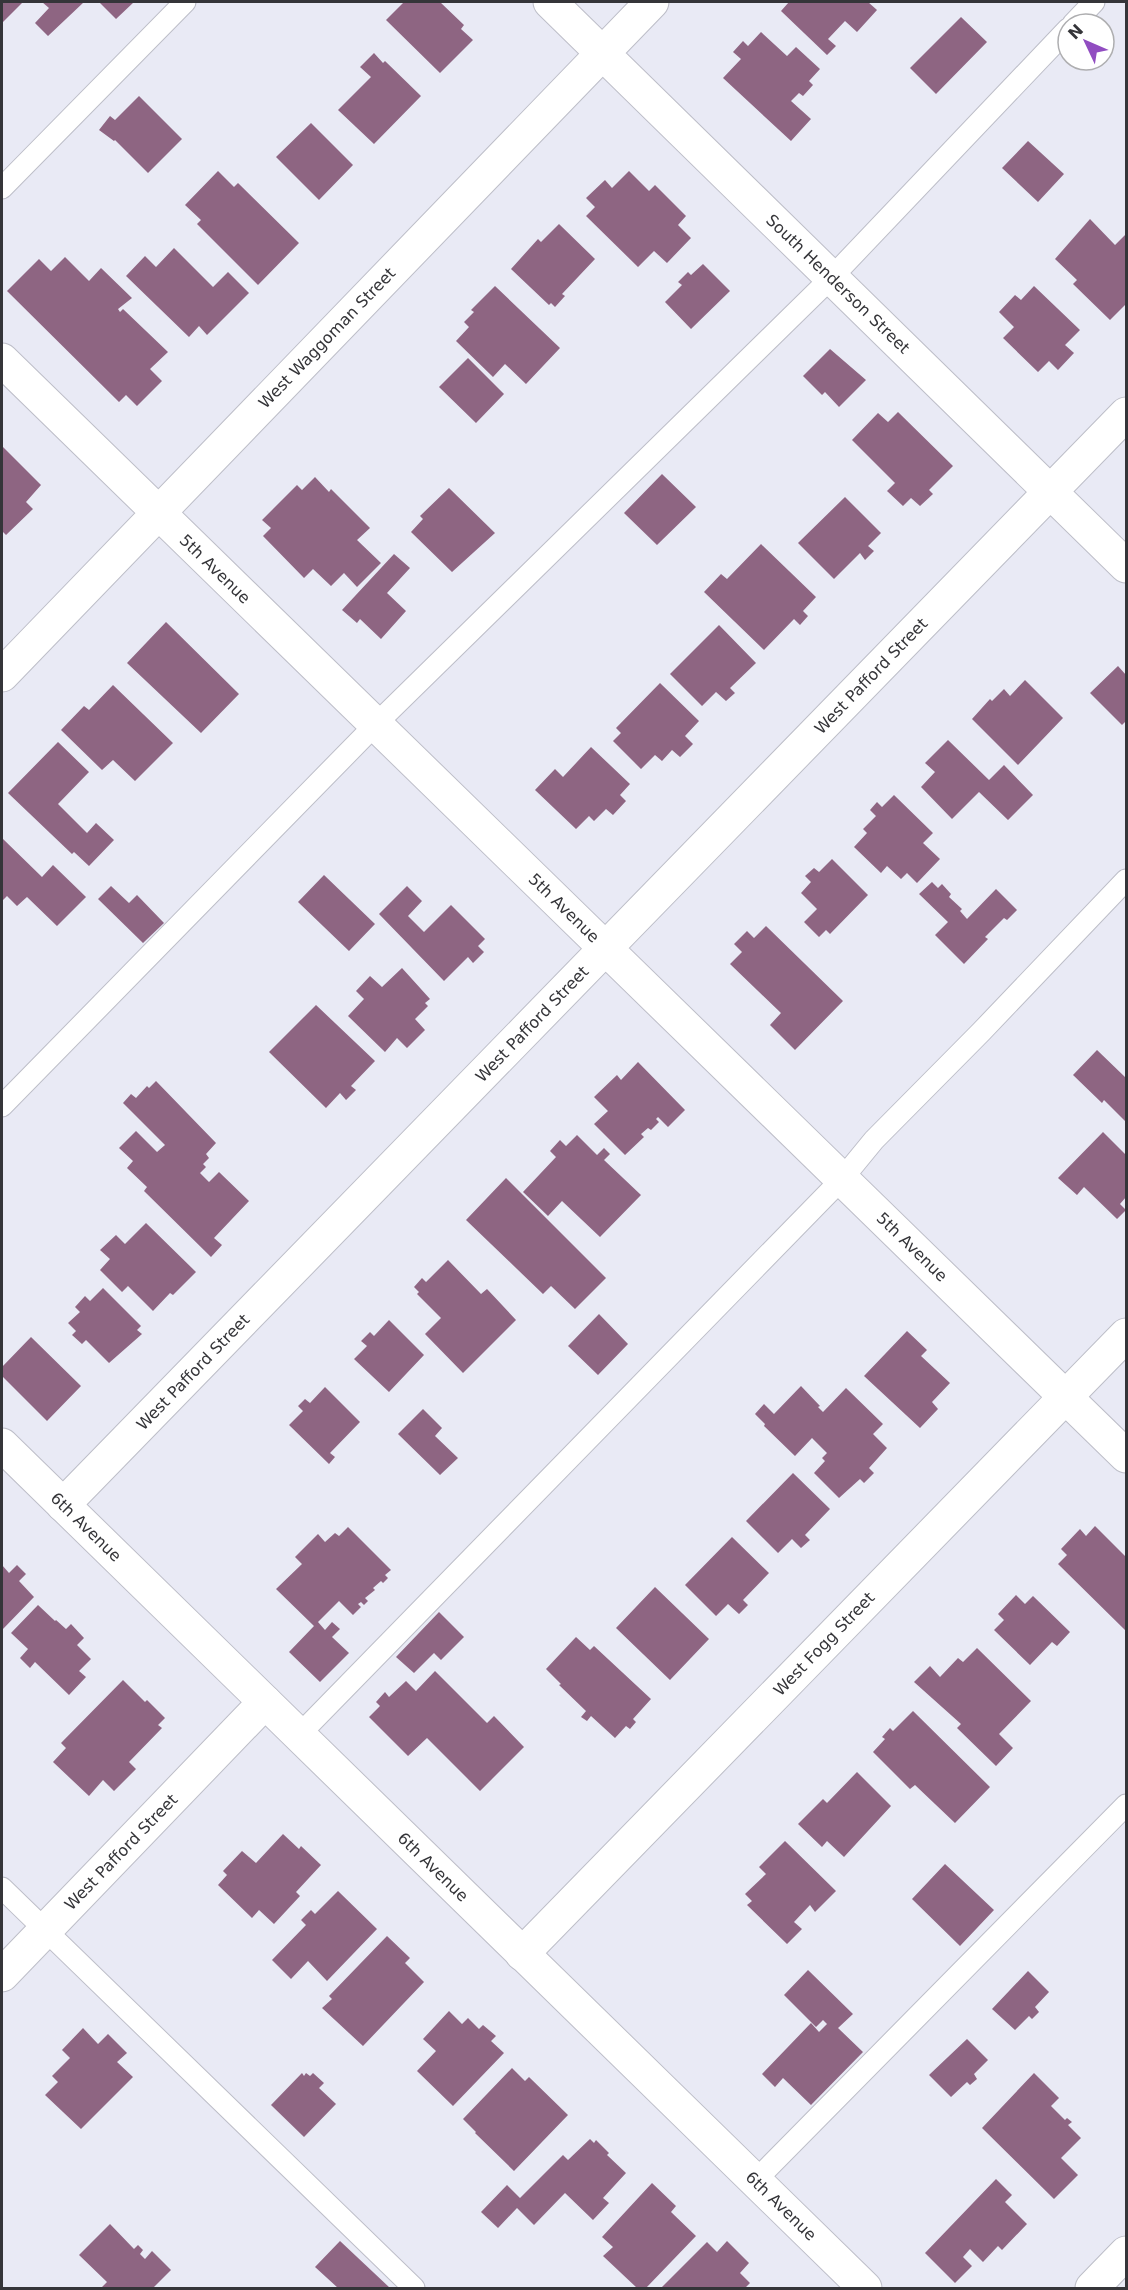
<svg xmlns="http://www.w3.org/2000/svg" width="1128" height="2290" viewBox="0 0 1128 2290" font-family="'DejaVu Sans',sans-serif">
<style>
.building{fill:#8e6582}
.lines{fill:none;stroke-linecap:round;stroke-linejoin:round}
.service-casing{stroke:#bdbec8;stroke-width:23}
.minor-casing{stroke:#bdbec8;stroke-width:35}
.tertiary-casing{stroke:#bdbec8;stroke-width:35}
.service{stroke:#fff;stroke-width:21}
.minor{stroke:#fff;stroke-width:33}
.tertiary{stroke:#fff;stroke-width:33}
.labels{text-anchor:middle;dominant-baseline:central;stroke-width:6;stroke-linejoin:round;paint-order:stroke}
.street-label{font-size:16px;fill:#353539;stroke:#fff}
</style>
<rect width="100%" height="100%" fill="#e9eaf5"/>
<path class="building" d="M2,2h21l-21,21z
M42,2h42l-36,34 -13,-13 14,-15z
M99,2h35l-18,17z
M404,2h36l24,23 -3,4 12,11 -33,33 -54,-53z
M789,2h79l9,8 -20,22 -12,-11 -17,18 8,7 -9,9 -46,-44z
M961,17l26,25 -51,52 -26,-26z
M761,32l26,24 9,-9 24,22 -11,12 4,4 -10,11 -4,-3 -8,8 20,18 -20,22 -68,-63 18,-19 -8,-7 10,-11 5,5z
M374,53l9,10 2,-2 36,35 -47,48 -36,-34 33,-33 -11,-10z
M139,96l43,43 -34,34 -33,-33 -1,1 -15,-11 11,-14 5,4z
M311,123l42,42 -34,35 -43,-43z
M1028,141l36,33 -26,28 -36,-34z
M218,171l16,16 4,-4 61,60 -41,42 -61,-61 4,-4 -16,-15z
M629,171l20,20 6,-6 31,31 -8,9 13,13 -24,25 -13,-12 -16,16 -52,-51 9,-9 -9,-9 19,-18 7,8z
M1090,219l25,26 11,-11v70l-16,16 -37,-36 4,-4 -22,-21z
M559,224l36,35 -33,35 3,2 -10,11 -4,-4 -2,2 -38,-36 27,-30 3,3z
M174,248l39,39 15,-15 21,21 -42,42 -8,-9 -10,11 -63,-61 19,-20 11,11z
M65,257l24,24 12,-13 31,30 -14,11 2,3 3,-3 45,43 -18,17 12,12 -25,25 -11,-11 -7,7 -112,-111 32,-32 12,12z
M703,264l27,27 -39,38 -26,-27 17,-17 -4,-3 10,-10 3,3z
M495,286l65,62 -34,36 -21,-20 -12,13 -37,-36 13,-14 -5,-5 10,-10 -3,-2z
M1034,286l46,44 -15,15 9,8 -16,17 -9,-9 -11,11 -35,-34 11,-11 -15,-15 16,-17 6,5z
M830,349l36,31 -27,27 -14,-15 -3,3 -19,-19z
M468,358l36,36 -28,29 -37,-36z
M898,412l55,54 -24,24 4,4 -13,12 -9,-8 -8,8 -16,-15 8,-8 -43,-43 26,-27 10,9z
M3,447l38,38 -15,17 7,7 -27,26 -4,-4z
M662,474l34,33 -39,38 -33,-32z
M315,477l14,15 2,-3 39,39 -13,12 24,23 -24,24 -13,-14 -13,13 -18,-17 -9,9 -41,-42 8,-8 -9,-8 35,-35 5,5z
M449,488l46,45 -43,39 -41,-40 12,-13 -3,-3z
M845,497l36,36 -13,13 6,5 -9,9 -5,-7 -26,26 -36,-36z
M761,544l55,53 -13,14 5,5 -8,9 -6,-6 -30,31 -60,-58 17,-18 6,5z
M394,554l16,14 -23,25 19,18 -25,28 -21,-20 -3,4 -15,-13z
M166,622l73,72 -38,39 -74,-70z
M719,625l37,38 -26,25 5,5 -9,8 -10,-9 -14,14 -32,-32z
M1118,666l8,9v46l-4,4 -32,-32z
M1025,680l38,38 -45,47 -46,-46 18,-20 2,2 12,-12 6,7z
M660,683l39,38 -14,15 8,8 -13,13 -8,-7 -10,11 -7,-6 -14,14 -28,-28 8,-8 -5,-5z
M113,685l60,58 -38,38 -22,-21 -11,10 -41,-40 23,-24 5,4z
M948,740l41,40 15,-15 29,30 -25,25 -29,-28 -27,27 -31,-32 14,-15 -10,-9z
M58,742l31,30 -31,32 29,29 9,-10 18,17 -25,26 -15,-14 -2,2 -64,-61z
M591,747l39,37 -10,11 6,6 -13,14 -7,-6 -12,12 -5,-5 -13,13 -41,-39 20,-21 8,8z
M894,795l39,38 -10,10 17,16 -23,24 -10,-10 -6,6 -14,-13 -6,7 -27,-26 13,-14 -4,-4 13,-13 -6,-6 7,-8 5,5z
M2,838l40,39 11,-12 33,32 -29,29 -30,-29 -10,9 -10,-10 -5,5z
M832,859l36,36 -38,39 -4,-4 -7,7 -15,-15 13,-13 -16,-16 10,-11 -6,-6 9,-8 5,4z
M324,875l51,49 -26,27 -51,-49z
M932,882l6,6 4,-4 9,10 -2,3 13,12 -2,2 7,8 29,-30 21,21 -10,10 -3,-2 -19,19 3,2 -24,25 -29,-29 13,-13 -29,-28z
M111,886l18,17 8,-8 27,28 -21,20 -45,-44z
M407,886l15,15 -14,15 16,16 27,-27 34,34 -7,7 6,6 -11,11 -5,-6 -24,24 -65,-67z
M766,926l77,75 -48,49 -25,-25 11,-12 -51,-49 12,-12 -8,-8 13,-13 7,7z
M402,968l28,31 -5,4 3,3 -13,13 10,11 -18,18 -10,-10 -12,14 -37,-36 16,-17 -8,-8 14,-15 12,11z
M316,1005l59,56 -24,25 5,4 -10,10 -6,-7 -14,15 -57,-56z
M1097,1050l28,27 1,-2v47l-22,-22 -2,3 -29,-28z
M638,1062l47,48 -17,17 -10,-10 -2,2 3,3 -8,8 -3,-2 -7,6 3,3 -19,18 -31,-31 14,-13 -14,-14 23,-22 4,5z
M156,1081l60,62 -10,11 3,4 -6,6 3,3 -6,6 9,9 10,-10 30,29 -35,37 8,7 -11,12 -67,-66 3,-4 -20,-19 6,-7 -14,-13 17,-17 21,21 8,-7 -42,-42 8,-9 5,4 11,-12 2,2z
M1103,1132l23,23v42l-6,7 6,6 -9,9 -33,-32 -7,8 -19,-17z
M577,1135l20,20 7,-7 6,6 -6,6 37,35 -41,42 -38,-36 -14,15 -25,-24 33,-35 -6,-6 10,-11 6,6z
M506,1178l100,100 -31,31 -24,-23 -8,8 -77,-74z
M146,1223l50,49 -23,23 -3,-2 -17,18 -25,-25 -6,6 -22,-22 10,-11 -10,-9 16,-15 9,9z
M448,1260l33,34 6,-5 29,31 -53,53 -38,-39 16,-16 -24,-24 2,-2 -5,-5 8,-9 4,4z
M103,1288l38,38 -4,4 5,4 -33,29 -23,-23 -4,4 -10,-9 4,-4 -8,-8 12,-11 -5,-5 10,-11 5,5z
M599,1314l29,30 -30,31 -30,-29z
M389,1320l35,35 -35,37 -35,-33 13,-13 -6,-5 9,-9 4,4z
M907,1331l20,19 -6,6 29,27 -18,19 6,7 -18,19 -56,-52z
M31,1337l50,49 -34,35 -45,-45v-9z
M801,1386l19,20 -2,1 5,5 23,-24 37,36 -10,10 14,14 -18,20 5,5 -10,10 -4,-4 -21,19 -25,-25 11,-12 -3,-3 5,-5 -15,-15 -17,18 -31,-30 1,-2 -10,-10 9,-10 10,10z
M325,1387l35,35 -30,31 5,4 -6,7 -40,-39 14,-14 -5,-5 7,-7 5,4z
M423,1409l19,19 -7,8 23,22 -18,17 -42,-41z
M793,1473l37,36 -25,26 5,5 -9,8 -9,-9 -14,14 -32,-32z
M1095,1526l31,31v74l-68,-67 9,-9 -6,-6 19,-20 6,7z
M348,1527l43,43 -6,5 3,3 -5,5 -2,-2 -8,7 2,2 -10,8 3,3 -4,4 -3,-3 -3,2 3,3 -8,8 -14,-14 -21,21 7,8 7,-8 8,7 -8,8 17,16 -29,29 -31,-30 25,-26 -38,-37 26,-25 -7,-7 23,-23 7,8 10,-9 4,3z
M732,1537l37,36 -26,27 5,5 -9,9 -11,-10 -12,12 -31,-31z
M2,1565l7,8 8,-8 9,9 -7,7 15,16 -32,33z
M655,1587l54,52 -39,41 -54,-52z
M1016,1595l9,9 8,-8 37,36 -13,14 -5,-4 -22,23 -36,-35 10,-10 -6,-6z
M38,1605l17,16 1,-1 10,9 5,-5 13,14 -7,7 14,14 -12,12 7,6 -17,18 -34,-33 -5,6 -10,-10 8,-9 -17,-16z
M439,1612l25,25 -23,23 -7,-7 -20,20 -18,-16z
M576,1637l14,13 4,-4 57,53 -18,20 3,3 -6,7 -4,-3 -11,12 -24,-22 -4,5 -6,-4 5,-6 -27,-26 2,-1 -15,-15z
M977,1648l54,53 -32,33 14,14 -17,18 -39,-38 4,-4 -47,-42 16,-16 10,11 18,-19 5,4z
M435,1671l52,52 7,-7 30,31 -44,44 -53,-53 -19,18 -39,-39 11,-11 -4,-4 9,-10 4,5 17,-16 10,10z
M123,1680l22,22 2,-2 18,18 -7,7 4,3 -33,34 7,7 -22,22 -11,-11 -14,16 -36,-34 13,-14 -5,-5z
M913,1711l77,76 -35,36 -40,-38 -5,4 -37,-37 12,-13 -3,-2 8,-9 3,3z
M857,1772l34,34 -47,51 -17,-16 -5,6 -24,-23 25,-25 4,4z
M283,1834l16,15 2,-3 20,19 -25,27 4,4 -26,28 -15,-14 -7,8 -34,-33 9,-10 -4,-4 19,-20 14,12z
M785,1841l51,50 -21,21 -5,-7 -16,17 8,7 -15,15 -40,-39 5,-4 -7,-7 21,-20 -7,-7z
M945,1864l49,46 -34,36 -48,-47z
M338,1891l39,38 -50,52 -19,-20 -17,18 -19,-19 34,-35 -5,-5 10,-10 4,4z
M387,1936l23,22 -5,5 19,19 -61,64 -41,-38 10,-9 -3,-3z
M808,1970l45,44 -15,14 25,24 -52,53 -28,-27 -8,9 -13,-13 49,-51 8,9 8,-8 -4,-4 -7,7 -32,-32z
M1028,1971l21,21 -14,15 4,5 -7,7 -3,-3 -14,14 -23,-21z
M449,2011l13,13 6,-6 11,11 4,-4 13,11 -5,5 13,12 -51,53 -36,-35 19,-20 -13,-12z
M83,2028l15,16 10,-10 19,19 -10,9 16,15 -52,52 -36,-34 13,-13 -6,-6 18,-18 -8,-8z
M967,2039l21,21 -14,14 3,5 -7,6 -3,-3 -16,15 -22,-22z
M512,2068l13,13 4,-4 39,38 -54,56 -39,-38 1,-1 -13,-13z
M302,2073l2,3 2,-3 4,3 3,-3 11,10 -5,5 17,16 -32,33 -33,-32z
M1034,2073l25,25 -8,8 14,14 2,-2 5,4 -4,3 13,13 -20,20 17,17 -24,24 -72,-71z
M590,2139l4,4 2,-3 13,13 -2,2 19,18 -23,25 6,5 -16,17 -28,-27 -31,32 -17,-17 -19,20 -17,-16 26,-27 13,13 43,-43 5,5z
M996,2179l16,16 -7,7 22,22 -25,26 -4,-4 -15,16 -13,-13 -7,8 9,9 -17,17 -30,-30z
M652,2183l24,23 -5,6 25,24 -50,52h-9l-34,-32 10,-9 -11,-10z
M110,2224l24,25 4,-4 5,5 -3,4 5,5 7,-8 19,19 -18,18h-52l6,-6 -28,-27z
M340,2241l50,47h-52l-23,-21z
M727,2241l22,22 -9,10 10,10 -5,5h-84l46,-46 10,10z"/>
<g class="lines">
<defs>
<path id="service" d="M1073,24l21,-22
M2,188l183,-186
M2,1106l374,-382 456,-447 236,-248
M298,1736l544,-557 32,-39 107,-108 145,-152
M2,1888l412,400
M755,2181l371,-376"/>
<path id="minor" d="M550,2l576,564
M2,360l1124,1096
M2,675l650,-673
M63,1505l1063,-1091
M522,1954l604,-619
M2,1975l263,-273
M1092,2288l34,-35"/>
<path id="tertiary" d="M2,1445l863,843"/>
</defs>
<use href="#service" class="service-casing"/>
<use href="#minor" class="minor-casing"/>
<use href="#tertiary" class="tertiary-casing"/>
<use href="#service" class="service"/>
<use href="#minor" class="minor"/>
<use href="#tertiary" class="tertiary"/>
</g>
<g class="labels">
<g class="street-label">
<text transform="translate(838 284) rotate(44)">South Henderson Street</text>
<text transform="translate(327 338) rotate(-46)">West Waggoman Street</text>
<text transform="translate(215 569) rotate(44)">5th Avenue</text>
<text transform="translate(871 676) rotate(-46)">West Pafford Street</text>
<text transform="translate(564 908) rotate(44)">5th Avenue</text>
<text transform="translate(532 1024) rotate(-46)">West Pafford Street</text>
<text transform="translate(912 1247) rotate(44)">5th Avenue</text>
<text transform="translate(193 1372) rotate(-46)">West Pafford Street</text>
<text transform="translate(86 1527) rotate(44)">6th Avenue</text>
<text transform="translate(824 1644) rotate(-46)">West Fogg Street</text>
<text transform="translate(121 1852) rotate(-46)">West Pafford Street</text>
<text transform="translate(433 1867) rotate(44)">6th Avenue</text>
<text transform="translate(781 2206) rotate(44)">6th Avenue</text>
</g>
</g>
<rect width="1128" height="2290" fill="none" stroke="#353539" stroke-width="6"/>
<g transform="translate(1086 42) rotate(314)"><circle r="28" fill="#ffffff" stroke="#aeaeb0" stroke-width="1.5"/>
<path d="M0-4.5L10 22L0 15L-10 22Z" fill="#914dc1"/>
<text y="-9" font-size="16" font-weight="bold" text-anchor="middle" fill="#353539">N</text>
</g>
</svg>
